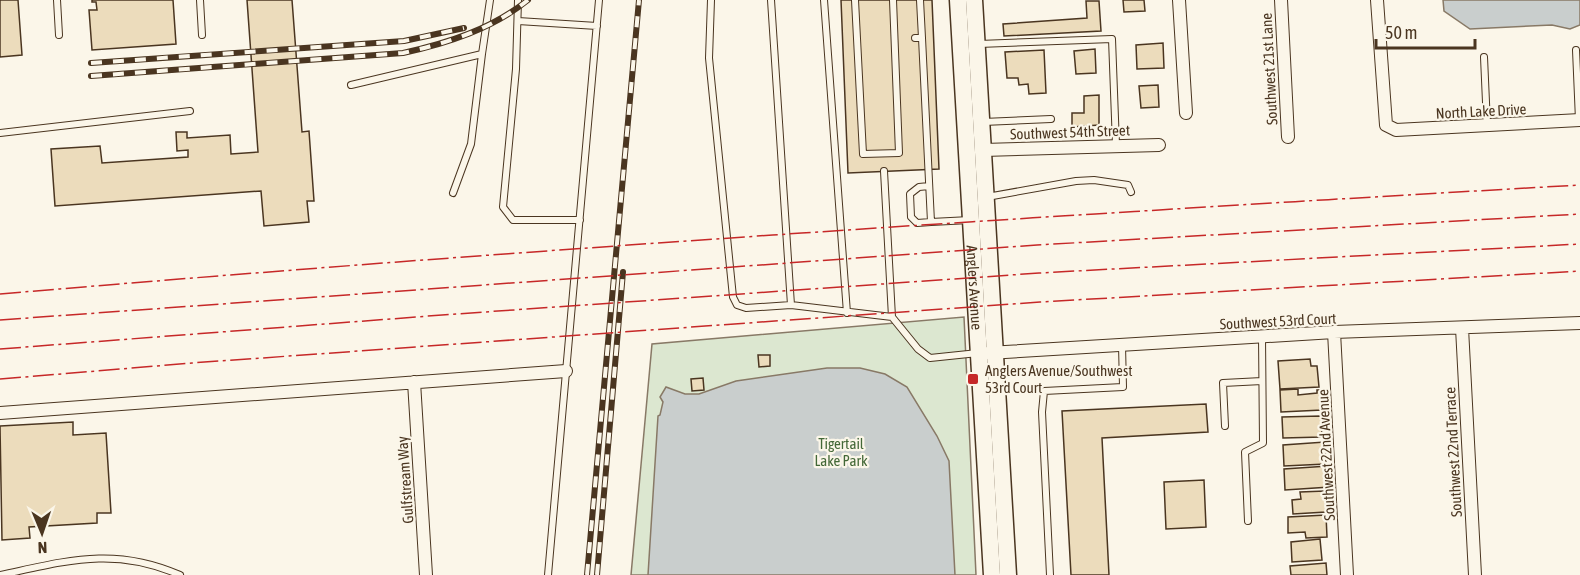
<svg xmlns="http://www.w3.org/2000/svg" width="1580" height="575" viewBox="0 0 1580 575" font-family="'Asap Condensed',sans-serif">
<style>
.green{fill:#dce7d0;stroke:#887966;stroke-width:1.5}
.water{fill:#c9cecd;stroke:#887966;stroke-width:1.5}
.building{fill:#ecdcbc;stroke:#4a3520;stroke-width:1.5}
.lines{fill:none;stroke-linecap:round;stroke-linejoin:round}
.lane-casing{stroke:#4a3520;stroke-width:8}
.street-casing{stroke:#4a3520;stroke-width:14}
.secondary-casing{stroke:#4a3520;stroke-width:19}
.lane{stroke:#fbf6e9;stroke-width:6}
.street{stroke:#fbf6e9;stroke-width:12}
.secondary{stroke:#fbf6e9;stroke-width:16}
.rail-casing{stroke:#4a3520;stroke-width:6}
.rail{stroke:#fbf6e9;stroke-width:4;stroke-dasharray:11;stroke-linecap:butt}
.power{stroke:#c62828;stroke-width:1.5;stroke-dasharray:21 4.5 3 4.5;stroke-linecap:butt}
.poi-dot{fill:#c62828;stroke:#fbf6e9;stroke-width:2}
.labels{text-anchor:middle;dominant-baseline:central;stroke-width:4.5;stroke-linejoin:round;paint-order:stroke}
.street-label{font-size:15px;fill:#4a3520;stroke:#fbf6e9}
.poi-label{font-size:15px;fill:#4a3520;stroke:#fbf6e9;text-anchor:start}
.park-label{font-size:15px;fill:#436837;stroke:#fbf6e9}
</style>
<rect width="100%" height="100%" fill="#fbf6e9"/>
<path class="green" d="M964,317l12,258h-345l21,-231z"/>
<path class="water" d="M1443,0h137v25l-10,4 -18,-4 -82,4 -26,-18z
M827,368h33l25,6 22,13 30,49 12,25 6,114h-307l10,-159 2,-1 3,-13 -3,-5 6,-10 19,7h14l37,-13z"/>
<path class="building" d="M0,0h18l4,55 -22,2z
M92,0h81l3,44 -84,6 -3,-40h8l-1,-8h-4z
M247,0h45l10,132 7,-1 5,70h-7l2,21 -45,4 -3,-35 -206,15 -4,-57 49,-3 2,17 86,-6v-7l-11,1 -1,-19h11v6l43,-3 1,19 27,-2z
M841,0h91l7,169 -91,4z
M1123,0h21l1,11 -21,1z
M1086,1h13l2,30 -97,5 -1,-12 84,-6z
M1163,43l1,25 -27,1 -1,-24z
M1095,49l1,24 -20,1 -2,-23z
M1044,50l2,43 -17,1 -1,-10 -9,1 -1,-7h-11l-2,-26z
M1158,85l1,22 -18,1 -2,-22z
M1099,95v30l-27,2v-14h12v-17z
M758,355h12v11l-11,1z
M1310,359l1,7h6l2,21 -39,2 -2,-28z
M703,378l1,12 -12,1 -1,-12z
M1298,389v6l19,-2v-3h4l1,20 -41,2 -1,-22z
M1206,404l2,28 -106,6 7,137h-38l-9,-164z
M1321,416l1,21 -39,1 -1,-21z
M73,422v13l33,-2 5,80h-14v10l-68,4 1,11 -28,2 -2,-114z
M1325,442l1,22 -42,2 -1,-21z
M1328,466l2,21 -45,3 -1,-21z
M1204,480l2,47 -40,2 -2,-47z
M1325,491l1,21 -33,2 -1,-14 9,-1 -1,-7z
M1326,515l1,22 -21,1 -1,-6 -17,1v-16z
M1320,539l2,21 -30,2 -1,-20z
M1326,563l1,12h-36l-1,-9z"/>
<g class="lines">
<defs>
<path id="lane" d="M57,0l2,35
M200,0l2,35
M518,0l-2,69 -13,138 10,13h67
M711,0l-2,58 24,239 4,8 9,3 45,-3 101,12 26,32 12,9 48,-5
M771,0l20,305
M824,0l23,313
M855,0l8,154 36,-1 -6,-153
M920,0l2,38
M518,21l79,5
M915,38h7l9,184 39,-2
M979,44l133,-5 4,106
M1576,50l3,70
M1484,57l3,68
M351,85l131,-31 8,-54
M983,122l68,-3
M0,133l190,-22
M884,171l8,146
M929,186l-10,1 -9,7 1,23 6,6 14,-1
M453,193l18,-49 11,-90
M987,197l89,-16 18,-1 34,5 3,7
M1225,426l-2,-43 39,-2
M1248,521l-3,-69 18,-9 -1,-106
M0,575c67,-14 114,-29 180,0
M548,575l51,-575
M1050,575l-8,-163 2,-21 79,-4 -1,-42"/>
<path id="street" d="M1179,0l7,113
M1281,0l7,137
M1377,0l9,125 10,5 184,-10
M983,150l176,-5
M1462,328l13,247
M1334,332l13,243
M988,353l346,-21 246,-9
M414,382l12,193
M0,413l566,-42"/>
<g id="secondary">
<path id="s1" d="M958,0l34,575"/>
<path d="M974,0l34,575"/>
</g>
</defs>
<use href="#lane" class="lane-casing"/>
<use href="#street" class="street-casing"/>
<use href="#secondary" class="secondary-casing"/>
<use href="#lane" class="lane"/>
<use href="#street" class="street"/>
<use href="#secondary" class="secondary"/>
<defs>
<path id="rail" d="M91,63l313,-22 60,-13
M91,76l312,-23c45,-10 89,-24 125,-53
M587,575l52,-575
M597,575l26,-303"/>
</defs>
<use href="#rail" class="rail-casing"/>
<use href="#rail" class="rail"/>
<path class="power" d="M0,294c526,-45 1053,-79 1580,-109
M0,320l1037,-75 543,-31
M0,349l442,-34 597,-42 541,-29
M0,379l192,-16 848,-61 540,-31"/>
</g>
<rect class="poi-dot" x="967" y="373" width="12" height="12" rx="3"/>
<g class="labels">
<g class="street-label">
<text transform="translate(1269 69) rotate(-93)">Southwest 21st Lane</text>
<text transform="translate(1481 111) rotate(-3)">North Lake Drive</text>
<text transform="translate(1070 132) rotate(-2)">Southwest 54th Street</text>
<text stroke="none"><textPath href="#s1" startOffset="288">Anglers Avenue</textPath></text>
<text transform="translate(1278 321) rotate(-3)">Southwest 53rd Court</text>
<text transform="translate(1453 452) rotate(-93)">Southwest 22nd Terrace</text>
<text transform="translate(1326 455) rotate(-93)">Southwest 22nd Avenue</text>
<text transform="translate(405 480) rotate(-94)">Gulfstream Way</text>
</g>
<g class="poi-label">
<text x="985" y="370">Anglers Avenue/Southwest<tspan x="985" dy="17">53rd Court</tspan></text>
</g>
<g class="park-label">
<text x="841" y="443">Tigertail<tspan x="841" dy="17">Lake Park</tspan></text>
</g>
</g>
<g transform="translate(42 533) rotate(178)" stroke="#fbf6e9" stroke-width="4.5" paint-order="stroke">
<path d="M0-4.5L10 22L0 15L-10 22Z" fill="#4a3520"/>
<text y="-9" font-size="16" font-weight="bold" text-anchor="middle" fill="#4a3520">N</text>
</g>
<path d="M1376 39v9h99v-9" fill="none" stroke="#4a3520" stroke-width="3"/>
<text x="1385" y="39" font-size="18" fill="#4a3520" stroke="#fbf6e9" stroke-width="4.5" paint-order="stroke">50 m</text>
</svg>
